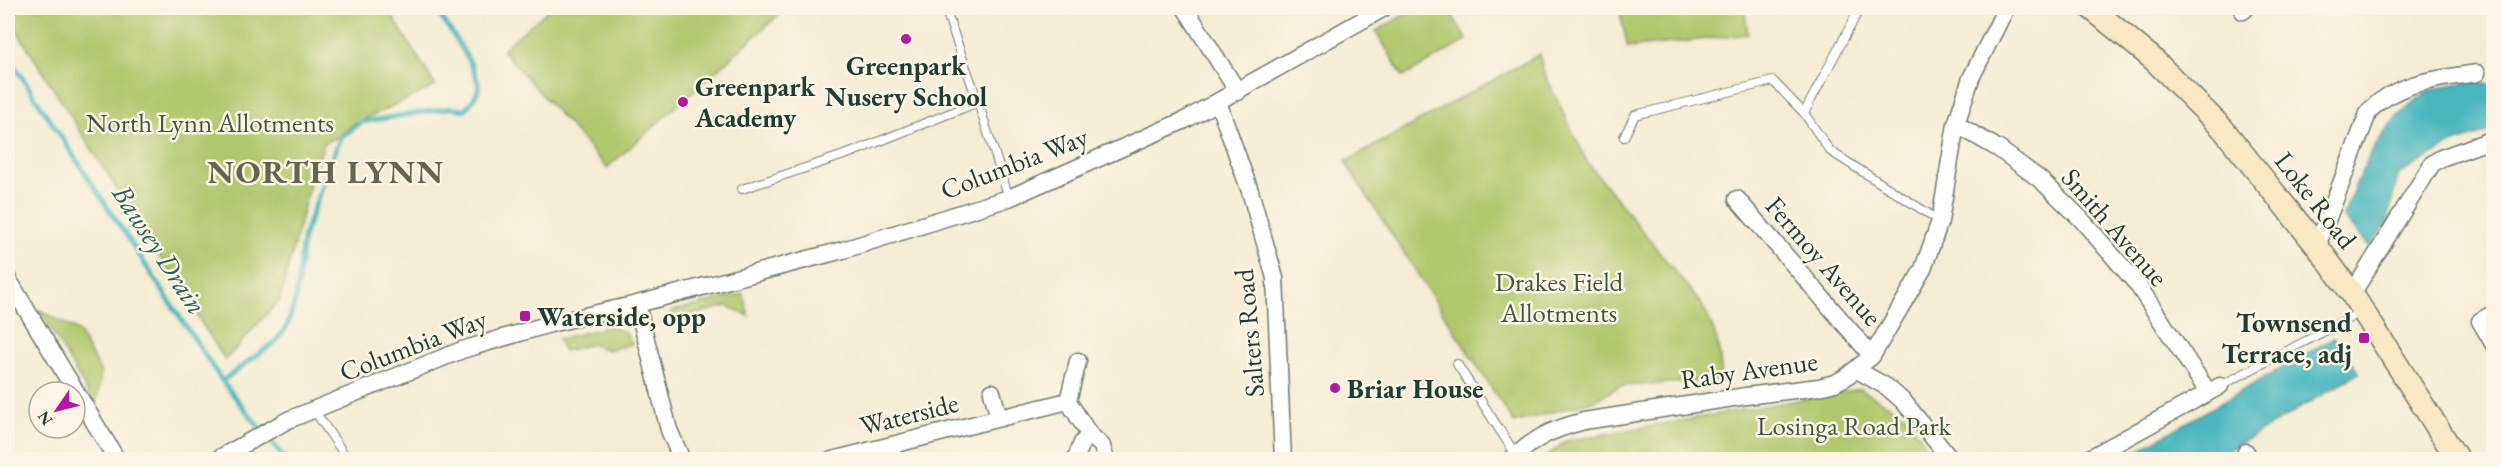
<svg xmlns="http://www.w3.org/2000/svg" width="2501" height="467" viewBox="0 0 2501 467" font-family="'EB Garamond',serif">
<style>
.green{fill:#b0c76c;stroke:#688250;stroke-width:1.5}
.water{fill:#48b7bf;stroke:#347a7a;stroke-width:1.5}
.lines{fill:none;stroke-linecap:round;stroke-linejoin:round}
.stream{stroke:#48b7bf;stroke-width:5}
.lane-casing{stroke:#6a7a6c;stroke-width:10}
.street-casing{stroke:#6a7a6c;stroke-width:19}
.secondary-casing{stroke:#6a7a6c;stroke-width:25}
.lane{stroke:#fff;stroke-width:8}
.street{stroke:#fff;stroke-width:16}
.secondary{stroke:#fae7c3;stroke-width:22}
.poi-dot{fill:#b5179e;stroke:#fcf5e5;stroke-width:2}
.labels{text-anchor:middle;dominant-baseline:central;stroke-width:5;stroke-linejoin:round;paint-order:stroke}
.poi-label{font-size:27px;font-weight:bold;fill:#1f3d34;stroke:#fcf5e5;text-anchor:start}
.park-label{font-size:27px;fill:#3c593f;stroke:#fcf5e5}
.street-label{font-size:27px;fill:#1f3d34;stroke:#fcf5e5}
.water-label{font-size:28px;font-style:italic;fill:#295c57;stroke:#fcf5e5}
.district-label{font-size:33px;font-weight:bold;letter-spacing:1.5px;fill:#63654d;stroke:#fcf5e5}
</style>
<rect width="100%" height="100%" fill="#fcf5e5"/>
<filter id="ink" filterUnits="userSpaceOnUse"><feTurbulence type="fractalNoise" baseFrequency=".0167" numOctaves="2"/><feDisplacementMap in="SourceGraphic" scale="12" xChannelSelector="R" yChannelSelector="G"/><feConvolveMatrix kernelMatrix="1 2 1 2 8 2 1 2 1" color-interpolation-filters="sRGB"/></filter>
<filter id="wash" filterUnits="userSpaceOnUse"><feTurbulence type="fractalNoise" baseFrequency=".008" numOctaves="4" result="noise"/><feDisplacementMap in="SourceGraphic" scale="24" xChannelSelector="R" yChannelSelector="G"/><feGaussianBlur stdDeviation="1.35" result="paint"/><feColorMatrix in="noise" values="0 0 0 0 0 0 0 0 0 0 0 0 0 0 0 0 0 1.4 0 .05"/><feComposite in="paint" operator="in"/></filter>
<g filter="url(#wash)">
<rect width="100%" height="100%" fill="#f4ecd3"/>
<path class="green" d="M8,8h379l49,78 -82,38 -18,14 -12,5 -14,40 -30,117 -55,60 -217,-343z
M550,8h228l4,4 -175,156 -105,-118z
M1416,8h32l19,32 -64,37 -27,-46z
M1619,8h125l4,26 -120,14z
M1540,54l2,14 45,94 115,143c13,23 20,48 19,75l-101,6 -24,14 -82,23 -169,-261z
M743,294l6,22 -22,-10 -64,16 9,-11z
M40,310l38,21 23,42 -5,34z
M611,326l14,6 7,12 -25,6 -16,-6 -27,7 -6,-12z
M1860,389l44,25 32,45 -394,1 24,-19z"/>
<path class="water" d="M2469,82l24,2v46l-42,14 -53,31 -10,45 -18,27 -27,-31c19,-49 38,-95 85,-124 11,-7 29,-8 41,-10z
M2334,338l25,35 -145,86h-91z"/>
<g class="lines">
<path class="stream" d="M8,56l214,325 64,79
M222,381l53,-39 12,-16 9,-28 7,-60 37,-100 22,-16 87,-14 16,2c5,-6 11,-13 13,-20 4,-17 -33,-67 -43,-82"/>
</g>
</g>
<g filter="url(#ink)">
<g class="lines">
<defs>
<path id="lane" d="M945,8l33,94
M1804,113l56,-105
M1624,137l11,-22 138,-34 31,32 26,38 110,70
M742,189l108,-36 128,-51 31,96
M1457,364l59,91
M2220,386l141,-74
M314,410l34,50"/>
<path id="street" d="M1185,8l53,84
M2243,11l3,-3
M1218,102l32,89 25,87 8,182
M1956,124l43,25 43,32 39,38 56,65 71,108
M1737,199l135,157
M2317,246l52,-135c29,-30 69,-32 108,-38
M8,279l109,181
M2352,294l80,-130 9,-6 53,-19
M637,304l32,126 13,30
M2494,313l-14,8 14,24
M1857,370l30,17 17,15 47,58
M992,392l7,26
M1068,401l10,-40
M2246,452l4,8
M216,460l72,-40 174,-70 88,-26 87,-20 206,-54 166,-52 176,-78 199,-112
M832,460l236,-59 21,33
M1075,460l7,-17 7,-9 13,12 4,14
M1511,460c26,-24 40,-30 73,-39l162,-25 73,-9 16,-4 11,-6 26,-21 51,-87 17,-48 16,-97 15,-46 35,-70
M2086,460l134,-74"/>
<path id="secondary" d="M2091,8l62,51 70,70 94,117 35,48 106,166"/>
</defs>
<use href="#lane" class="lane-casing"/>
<use href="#street" class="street-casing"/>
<use href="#secondary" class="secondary-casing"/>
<use href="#lane" class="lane"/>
<use href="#street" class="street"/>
<use href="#secondary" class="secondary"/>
</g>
</g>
<g class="poi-dot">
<circle cx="906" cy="39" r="6"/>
<circle cx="683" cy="102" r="6"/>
<rect x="519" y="310" width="12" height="12" rx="3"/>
<rect x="2358" y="332" width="12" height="12" rx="3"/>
<circle cx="1335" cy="388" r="6"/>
</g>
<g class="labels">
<g class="poi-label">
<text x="906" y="65" text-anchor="middle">Greenpark<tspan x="906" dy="31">Nusery School</tspan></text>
<text x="695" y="86">Greenpark<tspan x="695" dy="31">Academy</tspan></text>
<text x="537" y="316">Waterside, opp</text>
<text x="2352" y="322" text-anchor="end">Townsend<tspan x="2352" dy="31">Terrace, adj</tspan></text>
<text x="1347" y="388">Briar House</text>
</g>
<g class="park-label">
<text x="210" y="122">North Lynn Allotments</text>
<text x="1559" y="281">Drakes Field<tspan x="1559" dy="31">Allotments</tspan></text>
<text x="1854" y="425">Losinga Road Park</text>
</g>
<g class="street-label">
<text transform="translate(1014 163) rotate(-21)">Columbia Way</text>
<text transform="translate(2316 200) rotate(52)">Loke Road</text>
<text transform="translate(2115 227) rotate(49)">Smith Avenue</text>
<text transform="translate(1824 261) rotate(49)">Fermoy Avenue</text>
<text transform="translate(1249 333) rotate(-95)">Salters Road</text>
<text transform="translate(413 345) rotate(-21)">Columbia Way</text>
<text transform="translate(1749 370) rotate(-8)">Raby Avenue</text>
<text transform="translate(909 414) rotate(-14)">Waterside</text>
</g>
<g class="water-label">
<text transform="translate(160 249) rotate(57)">Bawsey Drain</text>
</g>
<g class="district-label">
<text x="326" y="171">NORTH LYNN</text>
</g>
</g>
<rect width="2501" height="467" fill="none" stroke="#fcf5e5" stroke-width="30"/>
<g transform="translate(57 410) rotate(235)"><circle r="28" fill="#fcf5e5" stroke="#a4ab9e" stroke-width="1.5"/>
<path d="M0-4.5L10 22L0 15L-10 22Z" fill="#b5179e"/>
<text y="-9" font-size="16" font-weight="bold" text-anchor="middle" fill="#1f3d34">N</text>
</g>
</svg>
